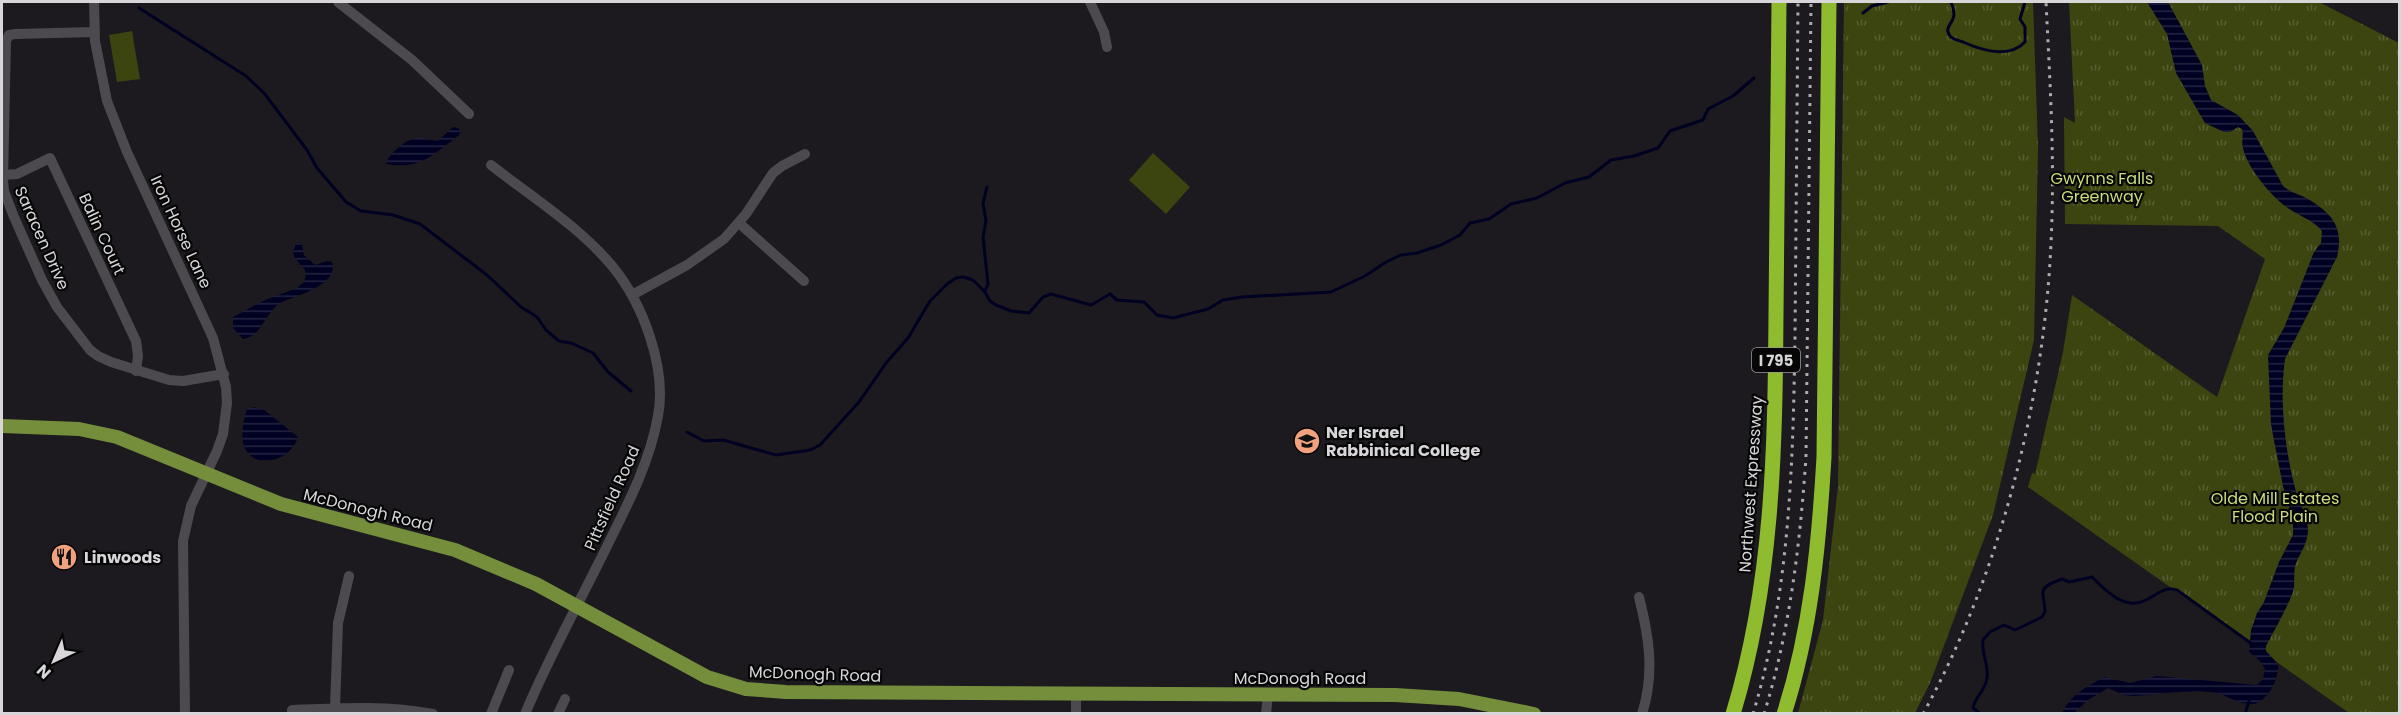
<svg xmlns="http://www.w3.org/2000/svg" width="2401" height="715" viewBox="0 0 2401 715" font-family="Poppins,sans-serif">
<style>
.park{fill:url(#park-tufts)}
.pitch{fill:#3c440f}
.water{fill:url(#water-rules)}
.lines{fill:none;stroke-linecap:round;stroke-linejoin:round}
.stream{stroke:#002;stroke-width:3}
.minor{stroke:#4c4a4e;stroke-width:10}
.major{stroke:#748e3b;stroke-width:14}
.highway{stroke:#8fbc2f;stroke-width:15}
.rail{stroke:#adabae;stroke-width:3;stroke-dasharray:3 6;stroke-linecap:butt}
.labels{text-anchor:middle;dominant-baseline:central;stroke-width:4.5;stroke-linejoin:round;paint-order:stroke}
.shield{fill:#060607;stroke:#99989a;stroke-width:1.5}
.shield-label{font-size:15px;font-weight:bold;fill:#d8d6d9}
.park-label{font-size:16px;fill:#cadd78;stroke:#060607}
.street-label{font-size:16px;fill:#d8d6d9;stroke:#060607}
.poi-label{font-size:16px;font-weight:bold;fill:#d8d6d9;stroke:#060607;text-anchor:start}
</style>
<defs>
<pattern id="park-tufts" width="24" height="20" patternUnits="userSpaceOnUse" patternTransform="scale(1.5)"><rect width="24" height="20" fill="#3c440f"/><path d="M3 7l-1-3M5 7V3M7 7l1-3M15 17l-1-3M17 17v-4M19 17l1-3" fill="none" stroke="#575e31"/></pattern>
<pattern id="water-rules" width="6" height="5" patternUnits="userSpaceOnUse" patternTransform="scale(1.5)"><rect width="6" height="5" fill="#002"/><path d="M0 2.5h6" fill="none" stroke="#242442"/></pattern>
</defs>
<rect width="100%" height="100%" fill="#1c1a1e"/>
<path class="park" d="M1844,2h189l5,146 -4,192 -41,175 -63,168 -15,30h-117l25,-93 15,-134z
M2069,2h250l80,41v670h-50l-321,-226 4,-14 3,1 28,-122 9,-57 145,102 48,-138 -47,-33 -153,-2 -1,-107 11,6z"/>
<path class="pitch" d="M132,31l8,48 -23,3 -8,-47z
M1153,153l37,34 -24,27 -37,-34z"/>
<path class="water" d="M2147,2h21l34,63 3,21 6,14 27,15 15,16 30,55c8,7 16,8 25,13 25,15 36,29 29,58l-52,102c-6,43 0,92 11,133 4,13 12,25 12,39 -1,13 -6,19 -11,30 -5,10 -1,22 -4,31 -7,18 -18,37 -27,54v5l12,13c1,14 -8,33 -21,39 -12,5 -29,-7 -40,-10 -27,-5 -57,2 -84,3l-9,-1 -16,-7 -20,12 -14,13h-12c9,-19 24,-26 42,-36l26,6 27,-7 100,9 6,-6 2,-10 -6,-9 -10,-8 2,-22 6,-17 7,-11 15,-40 14,-27v-15l-10,-34 -12,-61 -3,-70 16,-27 30,-76 7,-9 1,-12c-9,-11 -19,-13 -31,-21 -17,-10 -44,-42 -48,-62 -2,-7 1,-13 -1,-19l-4,-2 -8,5h-6l-19,-9 -29,-50 -9,-39z
M453,127l5,1 3,3 -2,4c-26,20 -39,35 -73,29 2,-10 22,-27 33,-26 6,0 13,3 19,3z
M297,242l5,3 2,10 11,10 12,-4 5,1c7,23 -34,33 -50,40 -17,9 -19,34 -39,37l-10,-11v-11l32,-17 32,-12 7,-6 2,-7 -1,-5 -11,-13 -1,-6z
M254,407l9,2 35,28c-8,27 -50,34 -55,5 -2,-10 1,-23 4,-33z"/>
<g class="lines">
<path class="stream" d="M1951,2c9,20 -6,22 -3,30 2,7 9,8 15,10 18,8 46,17 62,0v-15l-5,-8 5,-17
M139,8l107,68 18,17 43,57 10,18 29,34 15,9 32,4 27,9 67,51 34,32 16,10 9,13 13,11 12,2 22,10 15,19 23,19
M1863,13l9,-7 16,-4
M985,291l3,-7 -5,-47 3,-16 -3,-18 4,-16
M687,432l17,9 19,-1 53,15 34,-5 10,-5 39,-43 27,-39 22,-25 22,-37 17,-17 9,-6 7,-1 10,3 12,12 5,9 6,4 15,6 18,2 14,-16 8,-3 40,11 19,-11 7,6 27,2 13,13 16,3 35,-9 15,-9 19,-3 89,-5 34,-16 21,-14 15,-7 16,-2 24,-8 19,-10 10,-12 19,-4 22,-15 26,-6 28,-15 24,-6 22,-17 23,-4 24,-8 12,-17 33,-11 5,-11 25,-13 21,-18
M1981,714l-8,-6c2,-12 13,-18 14,-30 2,-13 -6,-25 -4,-38l7,-8 14,-7 11,5 27,-13 3,-5c0,-21 -11,-23 17,-33l7,3 23,-5c14,14 33,34 54,23 11,-5 18,-14 31,-10l75,54
M2245,714l4,-13"/>
<path class="minor" d="M94,2l1,39 12,60 20,51 86,186 13,49 1,16 -4,31 -6,17 -26,55 -8,35 2,173
M338,2l74,58 57,54
M1090,2l14,30 3,15
M95,32l-79,2 -7,1 -3,6 -3,139 1,11 10,26 28,63 15,27 33,43 8,6 13,6 58,18 14,1 41,-7
M491,165c41,32 89,62 122,102 30,37 54,101 45,149 -8,44 -27,82 -47,122 -28,58 -61,116 -86,176
M2,175l15,-1 33,-16 86,183 2,15 -2,15
M739,223l65,58
M632,295l55,-30 37,-26 22,-25 27,-41 9,-7 23,-12
M1639,597c10,40 16,76 3,117
M1076,694v20
M335,708l3,-85 11,-47
M292,714v-4c47,-2 95,-5 141,4
M491,714l18,-44
M558,714l7,-15
M1266,714l2,-20"/>
<path class="major" d="M2,426l77,3 38,8 164,67 174,46 81,34 171,93 39,12 40,3 609,3 64,4 75,15"/>
<path class="highway" d="M1733,714c40,-132 42,-263 43,-400 1,-104 2,-208 3,-312
M1784,714c27,-84 35,-170 40,-257l5,-455"/>
<path class="rail" d="M1753,714c37,-123 40,-250 42,-377 1,-112 2,-224 3,-335
M1764,714c26,-84 36,-170 42,-257l5,-455
M1923,714c77,-140 121,-313 128,-471 4,-81 -1,-161 -5,-241"/>
</g>
<defs>
<symbol id="university-disc" viewBox="-11 -11 22 22"><circle r="9.5" fill="#f1a17d" stroke="#060607"/><path d="M0-5L7-2L0 1L-7-2ZM-4 1L0 2.5L4 1V4Q0 6-4 4Z" fill="#111"/></symbol>
<symbol id="restaurant-disc" viewBox="-11 -11 22 22"><circle r="9.5" fill="#f1a17d" stroke="#060607"/><path d="M-5-6h1v4h1v-4h1v4h1v-4h1v5L-1.5 .5V6h-2V.5L-5-1ZM5-6V6H3V1.5H1.5Q1.5-4 5-6Z" fill="#111"/></symbol>
</defs>
<g fill-rule="evenodd">
<use href="#university-disc" x="1292" y="426" width="30" height="30"/>
<use href="#restaurant-disc" x="49" y="542" width="30" height="30"/>
</g>
<g class="labels">
<rect class="shield" x="1752" y="348" width="48" height="24" rx="4.5"/>
<g class="shield-label">
<text x="1776" y="360">I 795</text>
</g>
<g class="park-label">
<text x="2102" y="178">Gwynns Falls<tspan x="2102" dy="18">Greenway</tspan></text>
<text x="2275" y="498">Olde Mill Estates<tspan x="2275" dy="18">Flood Plain</tspan></text>
</g>
<g class="street-label">
<text transform="translate(181 232) rotate(65)">Iron Horse Lane</text>
<text transform="translate(102 234) rotate(65)">Balin Court</text>
<text transform="translate(42 238) rotate(66)">Saracen Drive</text>
<text transform="translate(1751 484) rotate(-86)">Northwest Expressway</text>
<text transform="translate(612 498) rotate(-66)">Pittsfield Road</text>
<text transform="translate(368 510) rotate(14)">McDonogh Road</text>
<text transform="translate(815 674) rotate(2)">McDonogh Road</text>
<text x="1300" y="678">McDonogh Road</text>
</g>
<g class="poi-label">
<text x="1326" y="432">Ner Israel<tspan x="1326" dy="18">Rabbinical College</tspan></text>
<text x="84" y="557">Linwoods</text>
</g>
</g>
<rect width="2401" height="715" fill="none" stroke="#d8d6d9" stroke-width="6"/>
<g transform="translate(54 661) rotate(224)" stroke="#060607" stroke-width="4.5" paint-order="stroke">
<path d="M0-4.5L10 22L0 15L-10 22Z" fill="#d8d6d9"/>
<text y="-9" font-size="16" font-weight="bold" text-anchor="middle" fill="#d8d6d9">N</text>
</g>
</svg>
